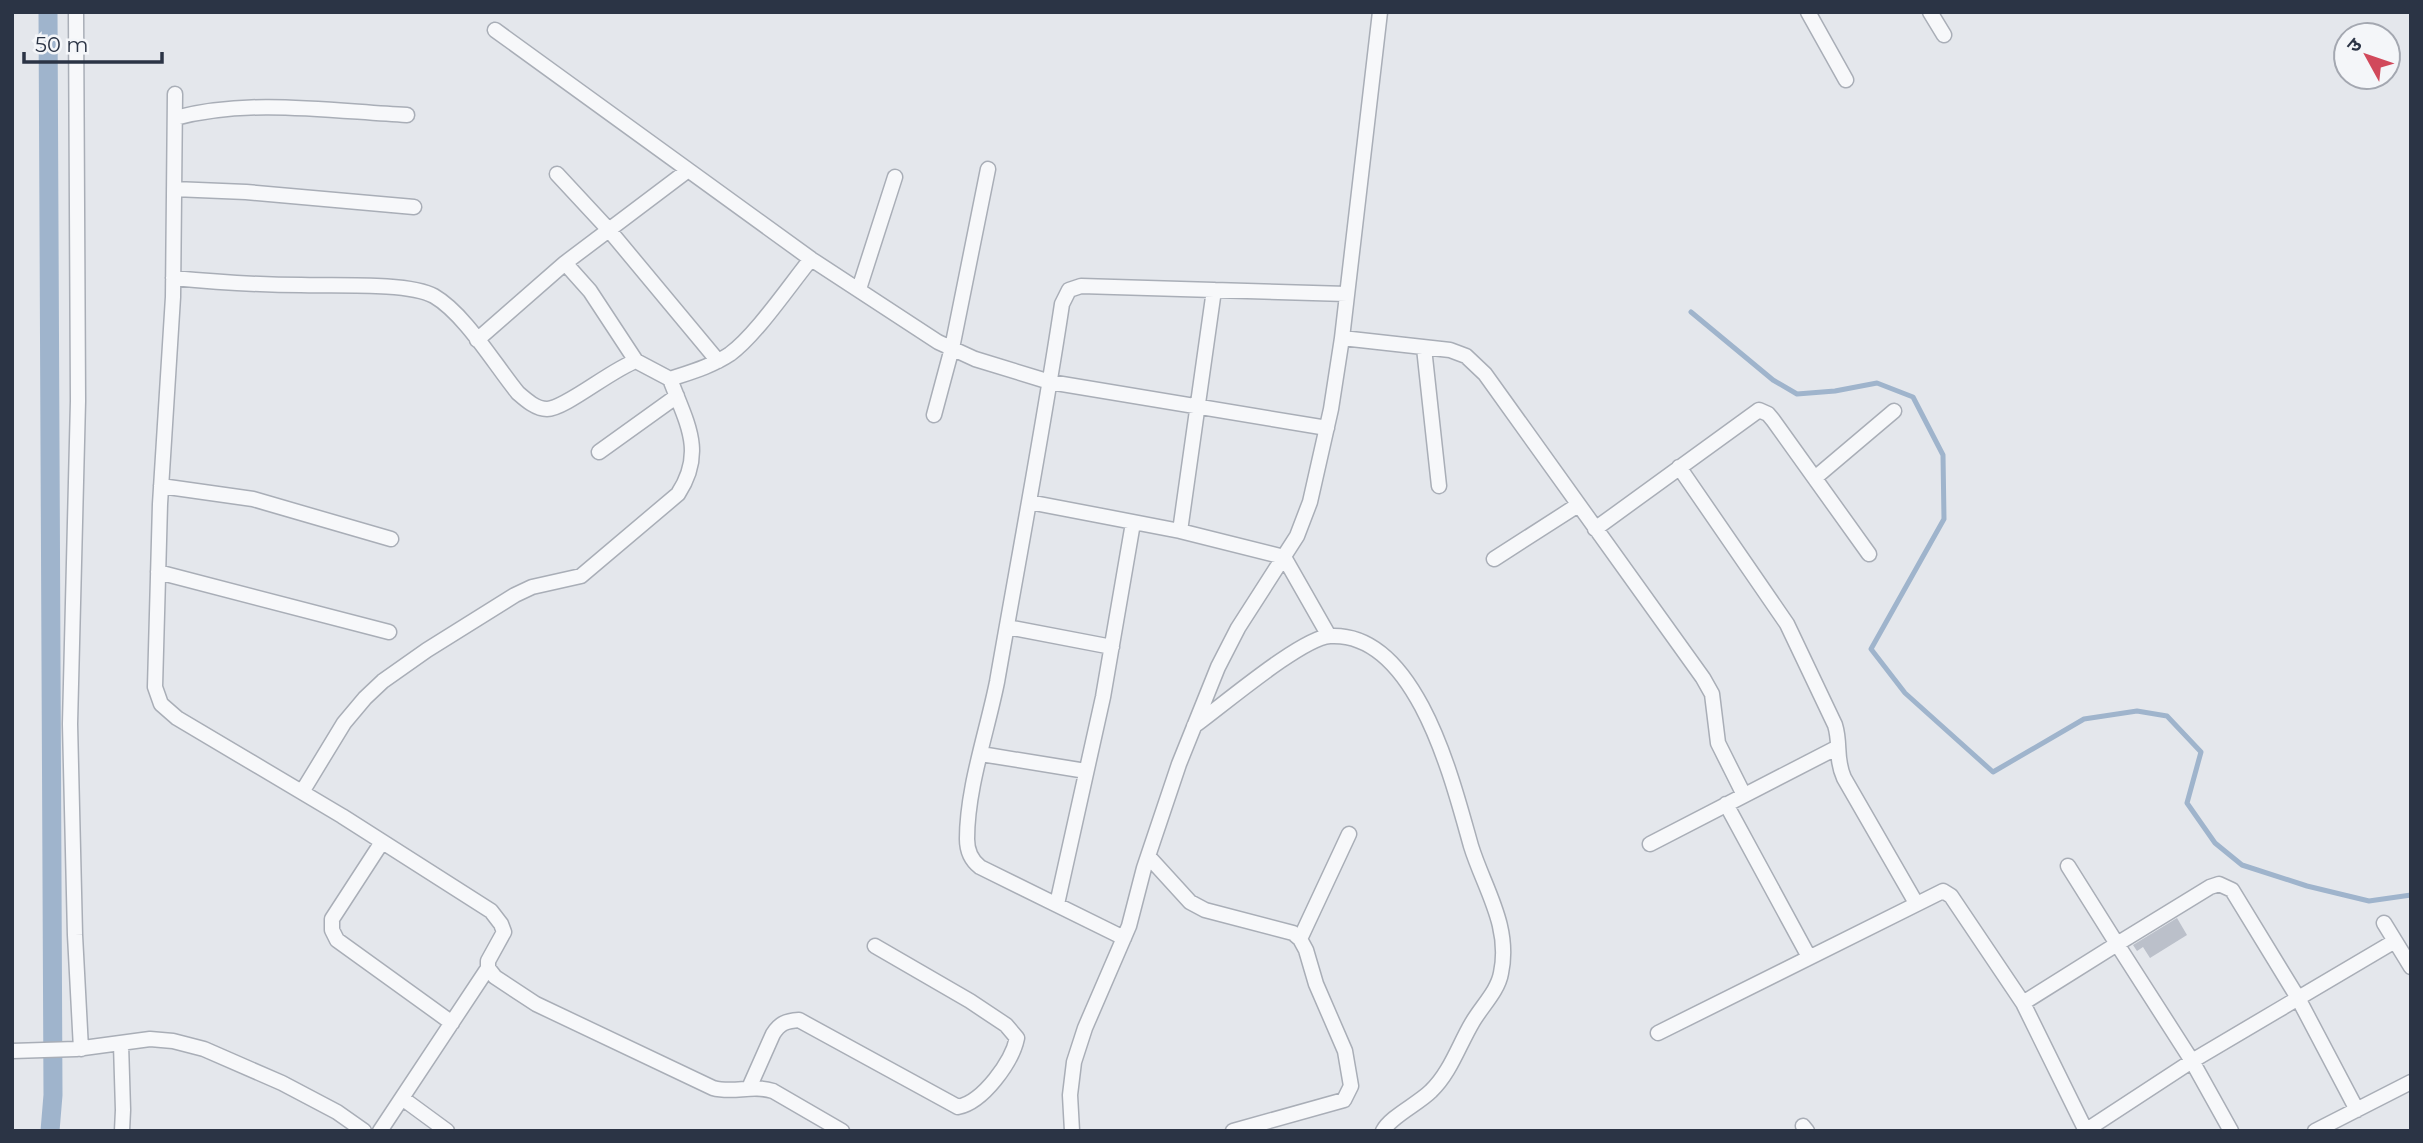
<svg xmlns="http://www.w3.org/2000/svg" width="2423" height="1143" viewBox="0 0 2423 1143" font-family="Montserrat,'Noto Sans Devanagari',sans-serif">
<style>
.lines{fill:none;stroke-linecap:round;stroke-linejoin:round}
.stream{stroke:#9fb4cc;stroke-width:5}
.canal{stroke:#9fb4cc;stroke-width:19}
.building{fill:#bbc0ca}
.street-casing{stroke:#a9aeb7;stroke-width:17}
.street{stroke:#f7f8fa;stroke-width:14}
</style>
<rect width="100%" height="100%" fill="#e4e7ec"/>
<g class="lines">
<path class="stream" d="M1691,312l82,68 24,14 38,-3 42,-8 36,14 30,58 1,64 -73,130 34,44 88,79 91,-53 53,-8 30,5 34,36 -14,51 28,40 27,22 65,21 62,15 42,-6"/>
<path class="canal" d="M48,12l5,1083 -3,36"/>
</g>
<path class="building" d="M2177,918l10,17 -37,23 -7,-11 -6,4 -4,-6z"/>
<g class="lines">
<defs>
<path id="street" d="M76,12l2,389 -8,323 5,211 6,114
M1808,12l38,68
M1930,12l14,23
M495,30l316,229 127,83 37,17 75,23 277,46
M175,94l-2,203 -13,207 -5,183 6,17 16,14 165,98 149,95 10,13 3,8 -16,29v7l7,9 41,27 177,84c21,6 39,-4 60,3l69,40
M175,118c76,-20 155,-7 232,-3
M557,174l52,56 109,131
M174,189l72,3 168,15
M565,263l25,28 46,70
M173,278c43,4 85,7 128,7 32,1 108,-3 133,11 31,18 61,69 84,97 8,7 18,16 29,16 18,0 65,-40 89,-48l34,18c21,-7 42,-13 60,-25 26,-19 59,-68 81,-95
M859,289l36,-112
M1342,338l108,12 16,6 19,18 218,304 9,16 6,49 26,52
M477,340l88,-77 122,-92
M1424,348l15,138
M934,415l18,-67 36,-179
M599,452l78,-56
M1679,467l108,157 48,101c6,19 0,33 9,53l72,125
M1816,477l78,-66
M161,486l92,13 138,40
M1029,502l151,29 104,26 45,79
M1595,529l164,-119 9,4 5,6 96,134
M1180,531l34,-241
M1494,559l84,-54
M158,572l231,60
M1007,627l105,20
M1194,726c28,-20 107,-88 136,-90 87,-5 123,147 141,210 13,42 40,80 30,127 -3,18 -20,34 -29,50 -13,22 -22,50 -41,68 -13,13 -41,26 -48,40
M981,754l105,17
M302,792l42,-69 21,-25 18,-17 44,-31 88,-55 17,-8 49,-11 97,-82c28,-43 8,-72 -8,-115
M1726,804l83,153
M382,842l-50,77v11l5,10 115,83
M1650,844l188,-97
M1148,856l42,46 15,8 88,23 7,6 6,11 10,34 29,67 6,35 -7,14 -111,31
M2068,866l49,78 93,-57 9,-3 13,6 66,108 59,112
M1057,904l46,-207 30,-174
M2384,923l27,44
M1124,938l-144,-71c-9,-7 -13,-17 -13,-28 0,-51 20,-107 30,-157 22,-126 46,-252 65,-378l7,-14 12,-4 266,8
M1300,939l49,-105
M1658,1033l285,-142 8,5 72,107
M121,1044l2,66 -1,21
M12,1051l64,-2 74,-10 23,2 31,8 78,34 55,29 27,19
M749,1088l24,-54c7,-11 13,-13 26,-14l159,87c25,-5 54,-45 59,-69l-11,-13 -36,-24 -95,-55
M402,1098l45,33
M1803,1126l4,5
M380,1131l108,-163
M1072,1131l-2,-36 4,-33 11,-34 44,-102 15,-58 35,-104 39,-97 20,-39 59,-92 13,-34 21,-93 11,-71 38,-326
M2085,1131l107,-70 203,-120
M2086,1131l-63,-128 94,-59 75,117 39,70
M2315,1131l96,-49"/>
</defs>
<use href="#street" class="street-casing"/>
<use href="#street" class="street"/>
</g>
<rect width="2423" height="1143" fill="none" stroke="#2b3445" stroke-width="28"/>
<g transform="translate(2367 56) rotate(310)"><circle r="33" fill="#f4f6f9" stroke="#a4a8b1" stroke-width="2"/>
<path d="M0-5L12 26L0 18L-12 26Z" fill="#d1495b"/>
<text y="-10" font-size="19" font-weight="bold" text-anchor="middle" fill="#2b3445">उ</text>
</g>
<path d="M24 52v10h138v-10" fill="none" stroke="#2b3445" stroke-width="3.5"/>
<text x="35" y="52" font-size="21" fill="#2b3445" stroke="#f4f6f9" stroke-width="5" paint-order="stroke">50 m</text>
</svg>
